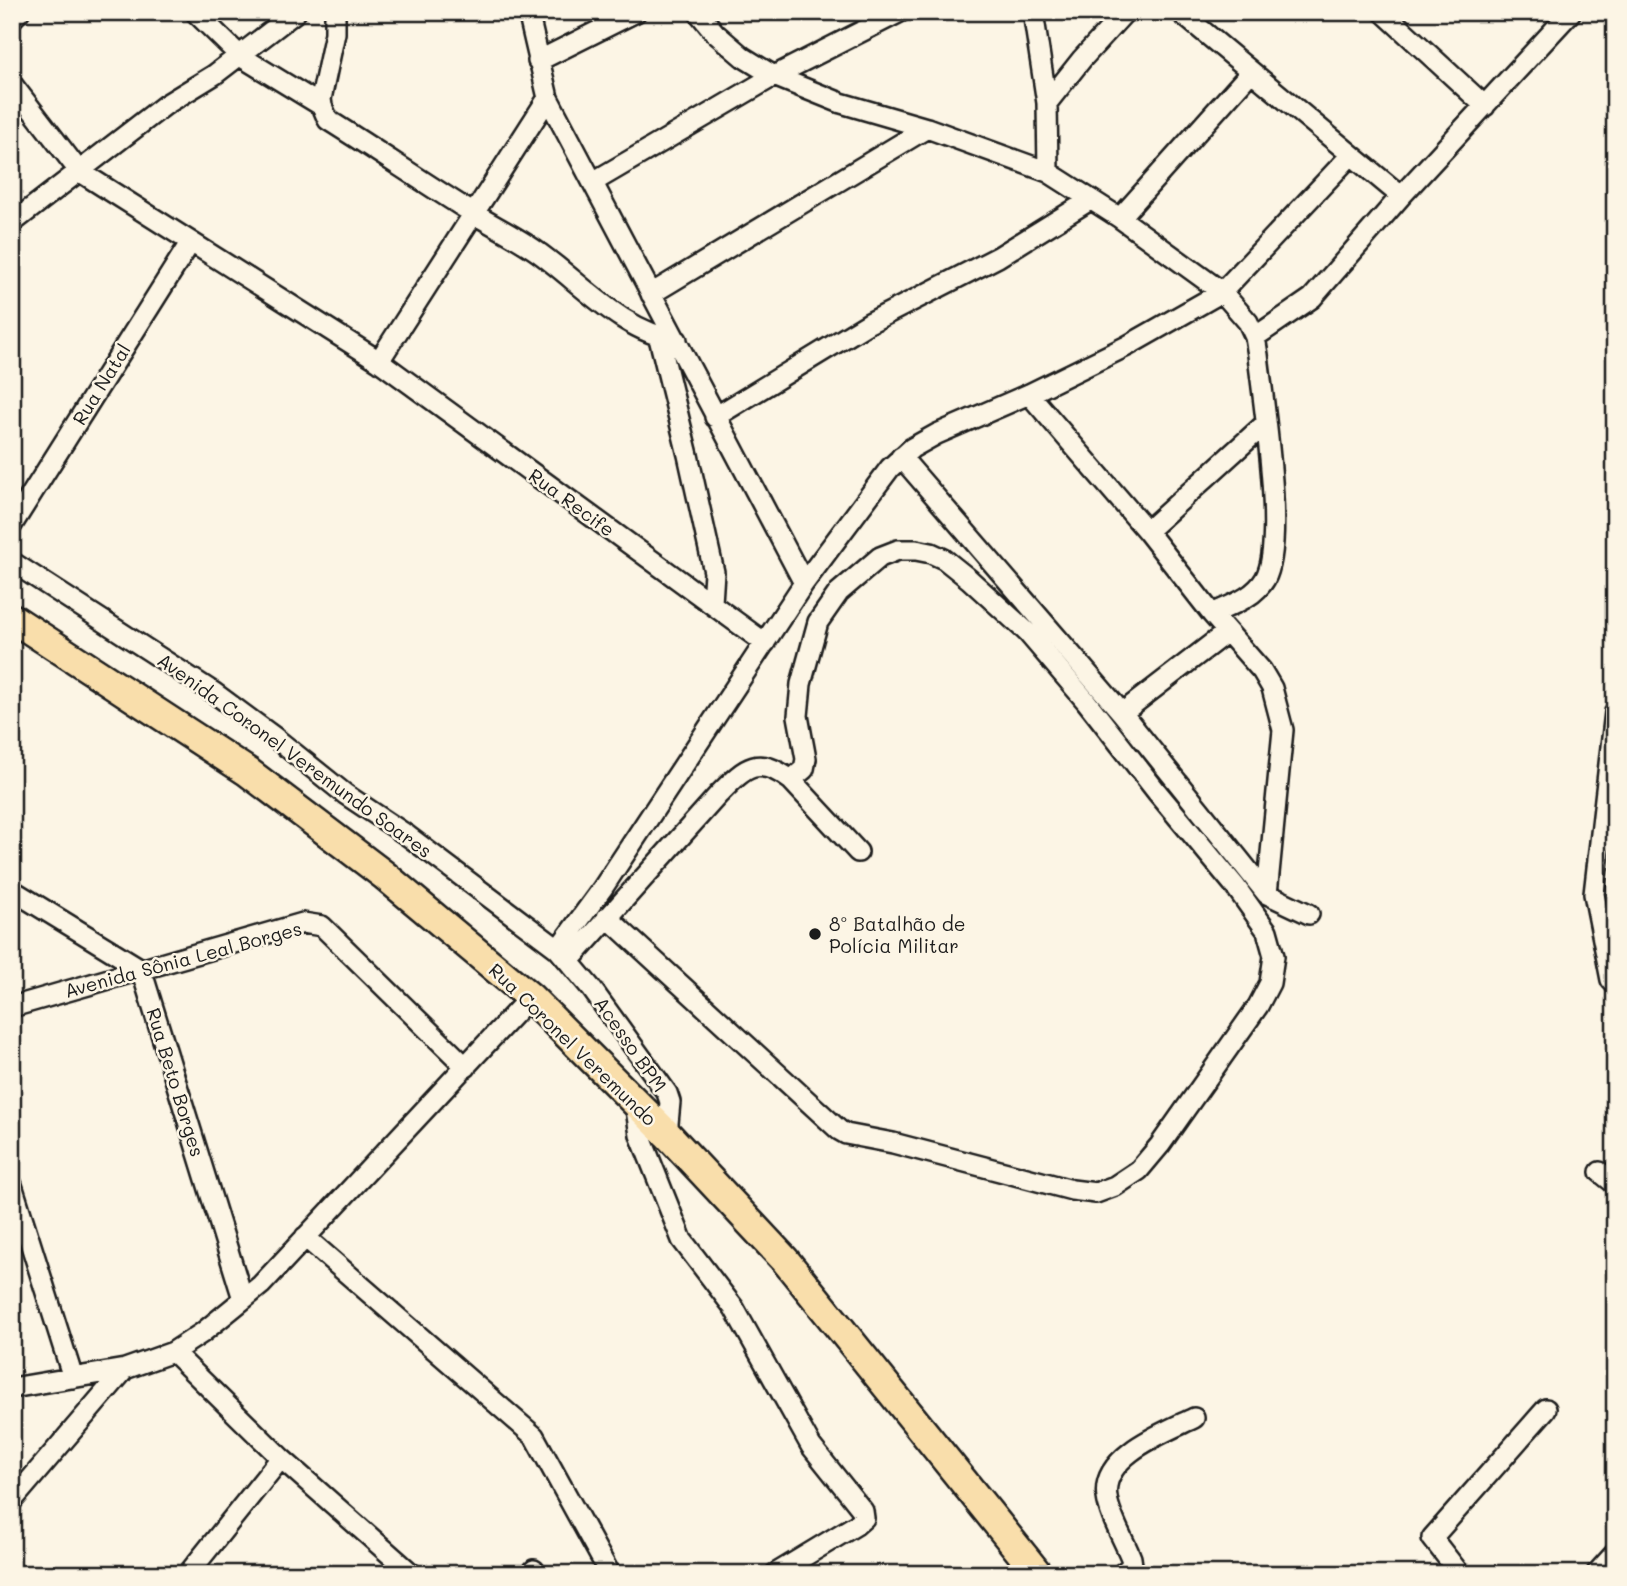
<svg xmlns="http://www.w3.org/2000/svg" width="1627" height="1586" viewBox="0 0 1627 1586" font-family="Mali,sans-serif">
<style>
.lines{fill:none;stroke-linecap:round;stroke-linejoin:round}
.minor-casing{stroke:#1c1c1c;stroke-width:24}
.highway-casing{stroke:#1c1c1c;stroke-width:33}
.minor{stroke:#fcf5e5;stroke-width:19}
.highway{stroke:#f9deab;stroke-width:28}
.poi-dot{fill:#1c1c1c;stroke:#fcf5e5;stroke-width:2.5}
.labels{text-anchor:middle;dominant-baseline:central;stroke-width:5;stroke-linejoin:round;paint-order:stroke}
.street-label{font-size:19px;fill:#1c1c1c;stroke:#fcf5e5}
.poi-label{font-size:19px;fill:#1c1c1c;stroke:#fcf5e5;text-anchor:start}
</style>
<rect width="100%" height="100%" fill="#fcf5e5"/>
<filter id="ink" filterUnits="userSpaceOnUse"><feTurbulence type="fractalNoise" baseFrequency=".0143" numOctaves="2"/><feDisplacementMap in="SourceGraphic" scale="14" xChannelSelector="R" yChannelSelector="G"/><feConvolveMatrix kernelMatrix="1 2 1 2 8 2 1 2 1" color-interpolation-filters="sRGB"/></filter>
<g filter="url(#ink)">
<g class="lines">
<defs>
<path id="minor" d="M195,12l45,44 82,50
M335,12v21l-14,66 1,7 6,14c48,30 95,62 143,92 21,13 44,24 64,38 45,31 86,82 142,90
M528,12l20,86 256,485
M698,12l17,21 28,24 31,19 67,27 86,25 121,44 72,46 102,74 26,30 7,15 3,18c5,47 28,187 7,224 -11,19 -34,26 -53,35
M1033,12l14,91 1,69
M1180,12l221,184
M1383,12l102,94
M12,19l7,-7
M538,61l98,-49
M12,84l67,87 300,190 169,-263
M1047,103l35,-44 43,-47
M593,182l181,-106 126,-64
M1120,218l130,-145
M12,223l153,-118 49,-30 82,-63
M651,294l276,-166
M1255,337l57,-39 89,-102 170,-184
M659,338l29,117 26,117 -2,31
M379,361l386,282
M1029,394l118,137 65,83 50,57 10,17 11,42 -16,164
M715,417l154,-94 129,-66 92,-57
M901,457l221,256 145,181 42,20
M12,525l178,-282
M1147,531l118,-107
M12,562l201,130 61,45 71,57 63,42 150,113 33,39 76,105 3,9 -3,32
M1615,712l-21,182 17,86 4,4
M1122,713l105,-81
M791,780l67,72
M12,890l129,79 102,330
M558,949l44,-60 202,-306 86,-115 22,-20 25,-14 92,-40 98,-48 95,-54 129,-137
M569,961l150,-167c27,-27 38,-39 72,-14l13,-11 2,-10 -8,-43 3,-32 17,-62 21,-30 41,-35 18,-7h18l15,3 13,6 25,20 58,53 59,69 71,91 78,94 32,45 7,25 -4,27 -12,23 -98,139 -21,25 -24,16 -19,7 -24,-3 -179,-47 -47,-9 -7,-4 -232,-213
M12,1007l291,-84 19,3 144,141
M635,1103l5,32 42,105 52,68 77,138 52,65 1,7 -8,7 -81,49
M1600,1172l15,12
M12,1185l61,193
M305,1237l229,199 76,138
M173,1352l108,106 131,116
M12,1388l113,-19 48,-17 29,-19 59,-48 269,-288
M12,1501l113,-132
M188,1574l93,-116
M531,1574l3,-4
M1122,1574l10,-9 -1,-7c-7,-18 -22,-43 -24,-61 -7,-41 58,-65 87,-79
M1460,1574l-28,-36 114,-129
M1596,1574l19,-21"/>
<path id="highway" d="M12,618l236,154 136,103 146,122 137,137 118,126 253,314"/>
</defs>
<use href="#minor" class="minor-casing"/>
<use href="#highway" class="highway-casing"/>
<use href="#minor" class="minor"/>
<use href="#highway" class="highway"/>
</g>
</g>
<circle class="poi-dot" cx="815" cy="934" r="7"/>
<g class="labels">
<g class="street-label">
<text transform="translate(101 384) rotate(-58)">Rua Natal</text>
<text transform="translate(572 502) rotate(36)">Rua Recife</text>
<text transform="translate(295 755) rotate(36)">Avenida Coronel Veremundo Soares</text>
<text transform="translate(183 959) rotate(-15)">Avenida Sônia Leal Borges</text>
<text transform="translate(573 1044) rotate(44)">Rua Coronel Veremundo</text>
<text transform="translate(631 1044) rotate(55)">Acesso BPM</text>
<text transform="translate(176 1082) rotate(73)">Rua Beto Borges</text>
</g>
<g class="poi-label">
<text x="829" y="923">8º Batalhão de<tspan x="829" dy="22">Polícia Militar</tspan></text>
</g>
</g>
<rect width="1627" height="1586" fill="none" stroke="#fcf5e5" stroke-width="42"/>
<rect x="21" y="21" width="1585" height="1544" fill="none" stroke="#1c1c1c" stroke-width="2.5" filter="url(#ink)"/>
</svg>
